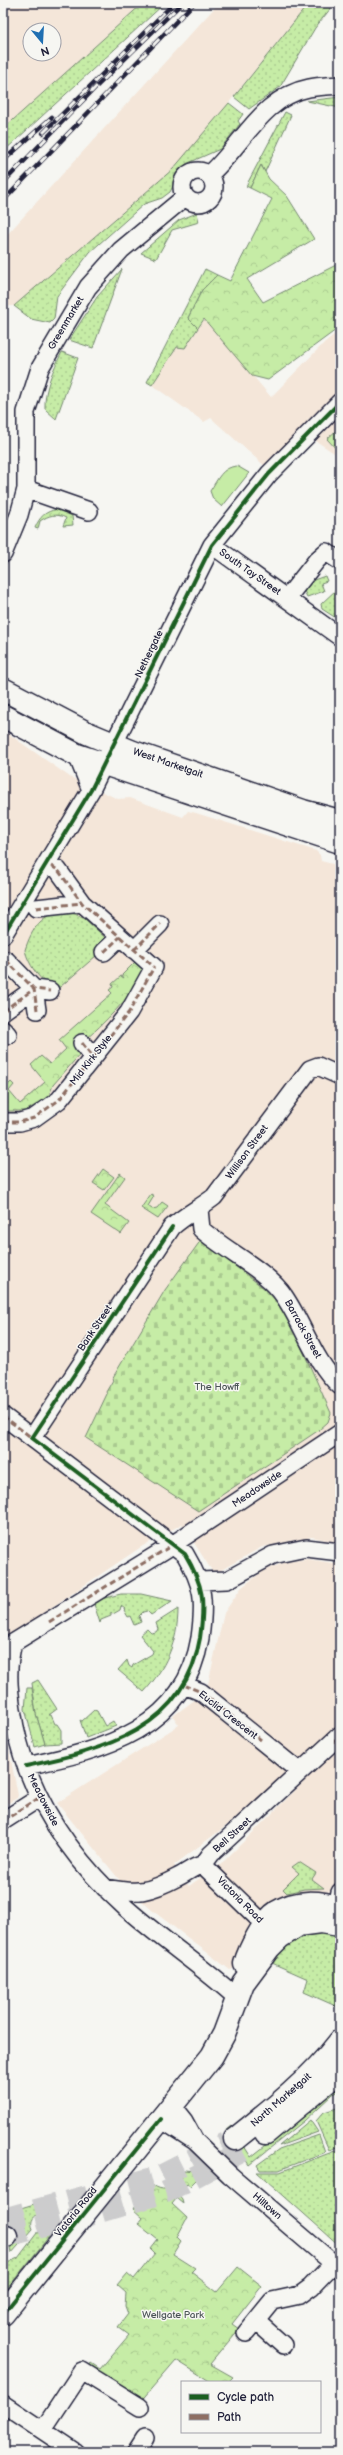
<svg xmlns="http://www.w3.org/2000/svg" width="343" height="2455" viewBox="0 0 343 2455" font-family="'Balsamiq Sans',sans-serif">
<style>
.built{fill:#f4e6d9;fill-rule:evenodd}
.grass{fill:url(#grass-dots);stroke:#748770}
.forest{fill:url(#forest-crowns);stroke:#748770}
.cemetery{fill:url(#cemetery-stones);stroke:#748770}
.garden{fill:#c6eca6;stroke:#748770}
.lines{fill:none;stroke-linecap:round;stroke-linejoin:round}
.major-tunnel{stroke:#cccccd;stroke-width:22;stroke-dasharray:22 11;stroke-linecap:butt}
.minor-casing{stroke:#22223b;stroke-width:20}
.major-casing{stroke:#22223b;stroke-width:25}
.minor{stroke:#f6f6f2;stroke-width:17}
.major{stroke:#f6f6f2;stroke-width:22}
.rail-casing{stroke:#22223b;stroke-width:4.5}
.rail{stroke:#f6f6f2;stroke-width:3;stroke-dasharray:9;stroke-linecap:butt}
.quiet{stroke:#8d6e63;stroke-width:3;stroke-dasharray:6 3;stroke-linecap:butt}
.cycleway-casing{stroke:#f6f6f2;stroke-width:6}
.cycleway{stroke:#1b5e20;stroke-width:4}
.labels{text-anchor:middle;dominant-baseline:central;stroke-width:3;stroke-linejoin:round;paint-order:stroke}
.street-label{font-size:10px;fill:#22223b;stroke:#f6f6f2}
.park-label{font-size:10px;fill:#4b5456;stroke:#f6f6f2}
</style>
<defs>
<pattern id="grass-dots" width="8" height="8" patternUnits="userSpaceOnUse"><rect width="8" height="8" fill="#c6eca6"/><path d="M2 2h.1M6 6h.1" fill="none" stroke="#aaca90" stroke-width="1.8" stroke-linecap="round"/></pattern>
<pattern id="forest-crowns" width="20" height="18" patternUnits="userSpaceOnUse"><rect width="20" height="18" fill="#c6eca6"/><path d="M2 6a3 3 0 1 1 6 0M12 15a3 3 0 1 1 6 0" fill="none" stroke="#aaca90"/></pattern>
<pattern id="cemetery-stones" width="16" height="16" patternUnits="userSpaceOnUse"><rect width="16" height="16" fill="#c6eca6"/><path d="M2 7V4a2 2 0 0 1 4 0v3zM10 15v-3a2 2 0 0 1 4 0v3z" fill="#aaca90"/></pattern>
</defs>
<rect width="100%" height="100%" fill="#f6f6f2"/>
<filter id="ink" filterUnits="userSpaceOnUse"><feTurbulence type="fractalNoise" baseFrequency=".025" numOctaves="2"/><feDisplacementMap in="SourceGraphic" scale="8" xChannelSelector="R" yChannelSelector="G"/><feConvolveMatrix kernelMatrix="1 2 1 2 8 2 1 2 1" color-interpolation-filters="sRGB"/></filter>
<g filter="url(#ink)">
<path class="built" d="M3,3h140l-103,95 -37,30zM30,30h24v24h-24z
M219,3h90l-106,132 -30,34 -159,137h-11v-67z
M204,319l67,78 54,-55 15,-12v127l-30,-20 5,-12 -8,-7 4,7 -44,43 -56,-50 -7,4 -52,-37 25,-39 8,2z
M3,730l67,47 48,22 12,-1 53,19 5,-6 8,2 120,38 4,4 1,6 19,5v677l-28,-6 -50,10 -48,27 -32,-50 -41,23 -123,83 -15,17z
M307,1559l26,4 7,-3v164l-78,75 -88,66 15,21 35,-25 116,-115v146l-36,-1 -22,7 -45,69 -7,3 -77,-59 -31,-28 -65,-80 122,-78 -6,-9 23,-17 12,-15 16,-71 17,-25 22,-17 23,-9z
M3,1721l15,74 -1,3 -14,8z"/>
<path class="grass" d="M143,3h22l-162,149v-23z
M309,3h26l-20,25 -35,59 -31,22 -15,-12z
M340,97v11l-33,-7z
M229,103l14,11 -5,7 2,3 -20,25 -34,15 -6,8 -10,20 -8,6 -18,6 -54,48 -33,44 -3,23 -4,4 -19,-4 -17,-13 159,-137z
M285,112l6,3 -26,57 -4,-7 -11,23 -4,-2z
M197,213l2,9 -27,8 -16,29 -15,-6 38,-33z
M122,269l-29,79 -24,-8 28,-43z
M205,269l12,6 -15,15 -14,28 10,10 -13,20 -8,-1 -25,38 -5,-3z
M62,352l16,6 -22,61 -11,-10c-1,-20 8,-39 17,-57z
M57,509l15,7 1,9 -10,1 3,-8c-10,-5 -17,-3 -26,3l-2,8 -3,-1c5,-12 10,-16 22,-19z
M325,576l2,5 -6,2 3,8 -17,6 -3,-6 7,-10z
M338,588l2,29 -4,1 -14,-9 -1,-5z
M65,909l20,10 26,24 -51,44c-16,3 -32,-23 -35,-37 7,-22 17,-36 40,-41z
M121,1594h20l31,7 -21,14 -4,-4 -4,1 -4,4 2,6 -7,3 -4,-9 -2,1 -4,-7 1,-1 -4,-3 -1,4 -7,4 -2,-1v3l-10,4 -1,3 -7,-22z
M178,1609c0,33 -13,60 -34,83l-26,-22 9,-10 2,6 3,2 1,-3 19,-11 1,-3 -13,-16 7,-6 4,4 5,-1 2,-3 -2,-6z
M38,1680l19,29 -8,6h2l4,9h2l4,6v13l-16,1 -9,-30 -4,-31z
M94,1710l3,1 8,15 8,-5 3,5 -30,12 -6,-18 2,1z
M299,1862l17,11 -4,6 12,9 -20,1 -17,4 -4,-4 16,-16 -7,-6z
M321,1932l19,4v69l-2,2 -34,-15 4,-13 -36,-16c8,-22 27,-28 49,-31z
M340,2107v39l-11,4 -13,-29 8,-9z
M310,2120l8,12 -39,14z
M319,2135l6,17 -46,18h-19l-3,-5 22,-16z
M340,2149v97l-83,-74h23z
M51,2199l4,3 -10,11h-6c-7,5 -9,9 -6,16l-22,25 -7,-41z
M48,2232l3,2 -48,60v-29l15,-7 19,-25z"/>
<path class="forest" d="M261,165l8,14 18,17 27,43 -67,40 16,23 77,-39v64l-72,53 -16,-4 -48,-57 -6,9 -10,-10 14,-28 15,-15 13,6 42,-82 -22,-11z
M340,427v26l-13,-14z
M135,962l10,10c-17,28 -39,49 -63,71v9l-29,33 -5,13 -23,13h-22v-21h4l-2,-2 6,-6 3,3 -5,6 11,13 25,-22 -14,-17 10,-9 9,8 16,-15 -7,-9 53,-47 -3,-3 4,-3 -1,-3 9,-8 3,2 -2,-3z
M103,1169l11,8 -10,13 -11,-7z
M120,1173l5,4 -20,28 24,18 -8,11 -30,-20z
M151,1194l3,2 -6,10 4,3 5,-1 5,-6 6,4 -10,13 -17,-11z
M27,1688h5l4,26 9,30 -10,3 -10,-38z
M184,2170l12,1 13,8 -3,2 -6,-5 -10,10 -3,-2 -9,10 4,5 1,4 -6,-5 -5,6 15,14 -10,19 4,4 -8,13 22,14 -4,4 26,20 21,-25 24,19 -30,38 7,5 -29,35 23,13 -5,5h-17l-35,-22 -37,43 -51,-35 3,-5 9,6 29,-34 -11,-8 10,-13 -3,-8 1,-13 -9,-8 10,-12 7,6 21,-26 -4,-4 7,-9 -20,-16 5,-6 -10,-9 3,-4 12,-2 2,-8 -2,-6 4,-4c9,7 19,4 28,-2z"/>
<path class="cemetery" d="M201,1240l64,49 20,22 46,102 -3,9 -9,8 -121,81 -112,-73 21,-44 -1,-2 7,-12 -1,-1 53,-89z"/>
<path class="garden" d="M237,466l12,7 -27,34 -9,-8 -3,-8c8,-12 12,-24 27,-25z
M340,2081v10l-7,3 -29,27 -55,44 -23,-35 5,-4 20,31 33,-26z"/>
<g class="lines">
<path class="major-tunnel" d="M3,2219l157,-43 66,-33
M6,2236l83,-21 77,-23 77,-41"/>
<defs>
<path id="minor" d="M182 187a16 16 0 1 1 32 0a16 16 0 1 1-32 0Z
M209,175c33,-29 53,-78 100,-87 10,-2 21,-2 31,-3
M26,489l63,22
M212,545l128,92
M3,554l16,-39 7,-26v-77l14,-44 48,-81 33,-37 64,-53
M287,598l30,-38 9,-8 14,9
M77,755l14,35
M51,866l7,4 24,33 72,64
M36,908l46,-5
M3,935l88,-145 121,-245 57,-71 71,-72
M134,950l26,-26
M104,952l16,-15
M6,960l28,29 16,2
M3,1011l31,-22 3,21
M3,1029l5,6
M82,1043l11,14
M3,1122h17l14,-4 25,-18 70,-88 25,-45
M199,1209l2,20c24,22 66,41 83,67 20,29 30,66 56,90
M3,1416l182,138c19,32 20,47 15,84 -15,91 -96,112 -174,128
M32,1438l140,-211c13,-12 28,-19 42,-30l96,-128 8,-3 22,10
M200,1581l27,-1 46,-25 33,-7 34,4
M184,1685l17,7 99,80
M3,1821l36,-23
M203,1865l8,-11 129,-119
M203,1865l62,60
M105,1888c33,6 43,5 73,-11 9,-4 15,-11 25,-12
M337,1907l3,-15
M237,1998c-35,-32 -75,-58 -111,-90 -53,-48 -96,-109 -111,-181 -5,-28 -10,-55 -2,-84l153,-94 174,-116
M172,2106l12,15 11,20
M161,2119l34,22 35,34 110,94
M256,2321l27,24
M246,2333l26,-32 28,-6 11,-8 22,-23
M3,2404l72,48
M43,2430l39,-59 58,36
M136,2452l9,-14"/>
<path id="major" d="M3,689l84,44 46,19 170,59 37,10
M3,716l74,39 263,87
M282,1927l38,-5 20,3
M245,1964c4,-14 19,-44 32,-52 18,-12 43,-11 63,-4
M266,2133l74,-62
M235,2139c38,-30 75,-59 105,-98
M3,2237l3,-1
M3,2314l209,-258 12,-22 19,-51 26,-35 11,-11 17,-11"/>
</defs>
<use href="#minor" class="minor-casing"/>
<use href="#major" class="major-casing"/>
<use href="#minor" class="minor"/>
<use href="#major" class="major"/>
<defs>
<path id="rail" d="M43,133l131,-130
M3,161l49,-44
M3,183l92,-95 87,-85
M3,201l191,-198"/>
</defs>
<use href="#rail" class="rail-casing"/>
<use href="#rail" class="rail"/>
<path class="quiet" d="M51,866l7,4 24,33 72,64
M36,908l46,-5
M134,950l26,-26
M104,952l16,-15
M6,960l28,29 16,2
M3,1011l31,-22 3,21
M3,1029l5,6
M82,1043l11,14
M3,1122h17l14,-4 25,-18 70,-88 25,-45
M3,1416l29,22
M49,1622l125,-78
M184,1685l17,7 60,48
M334,1741l6,1
M3,1821l36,-23"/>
<defs>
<path id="cycleway" d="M3,935l88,-145 121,-245 57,-71 71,-72
M26,1766c78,-16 159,-37 174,-128 5,-37 4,-52 -15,-84l-153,-116 140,-211
M3,2314l158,-195"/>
</defs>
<use href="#cycleway" class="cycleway-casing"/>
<use href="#cycleway" class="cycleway"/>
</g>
</g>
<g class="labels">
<g class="street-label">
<text transform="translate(66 323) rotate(-59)">Greenmarket</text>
<text transform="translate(250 572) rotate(35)">South Tay Street</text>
<text transform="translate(149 654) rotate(-64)">Nethergate</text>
<text transform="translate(168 763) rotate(19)">West Marketgait</text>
<text transform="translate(91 1060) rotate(-52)">Mid Kirk Style</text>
<text transform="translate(247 1152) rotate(-54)">Willison Street</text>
<text transform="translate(95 1328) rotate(-56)">Bank Street</text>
<text transform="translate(303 1329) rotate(61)">Barrack Street</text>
<text transform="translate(257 1489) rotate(-34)">Meadowside</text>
<text transform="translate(228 1715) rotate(38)">Euclid Crescent</text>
<text transform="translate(43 1800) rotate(63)">Meadowside</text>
<text transform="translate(232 1835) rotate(-42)">Bell Street</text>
<text transform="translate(240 1900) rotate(45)">Victoria Road</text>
<text transform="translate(281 2100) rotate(-41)">North Marketgait</text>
<text transform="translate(267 2206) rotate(41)">Hilltown</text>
<text transform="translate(76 2212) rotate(-51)">Victoria Road</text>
</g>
<g class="park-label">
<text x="217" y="1387">The Howff</text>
<text x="173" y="2315">Wellgate Park</text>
</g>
</g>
<rect width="343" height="2455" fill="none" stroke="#f6f6f2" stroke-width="16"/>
<rect x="8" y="8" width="327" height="2439" fill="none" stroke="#22223b" stroke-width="1.5" filter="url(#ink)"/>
<rect x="181" y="2381" width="140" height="52" fill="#f6f6f2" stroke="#a1a1a9"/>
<rect x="189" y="2394" width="20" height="6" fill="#1b5e20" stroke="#a1a1a9"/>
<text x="217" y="2401" font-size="12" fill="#22223b">Cycle path</text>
<rect x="189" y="2414" width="20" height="6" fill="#8d6e63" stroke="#a1a1a9"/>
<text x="217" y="2421" font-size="12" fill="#22223b">Path</text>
<g transform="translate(42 42) rotate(162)"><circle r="19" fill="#f6f6f2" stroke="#a1a1a9"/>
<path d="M0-3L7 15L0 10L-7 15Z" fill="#1f6fb2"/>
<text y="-6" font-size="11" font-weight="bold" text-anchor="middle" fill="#22223b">N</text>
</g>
</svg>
